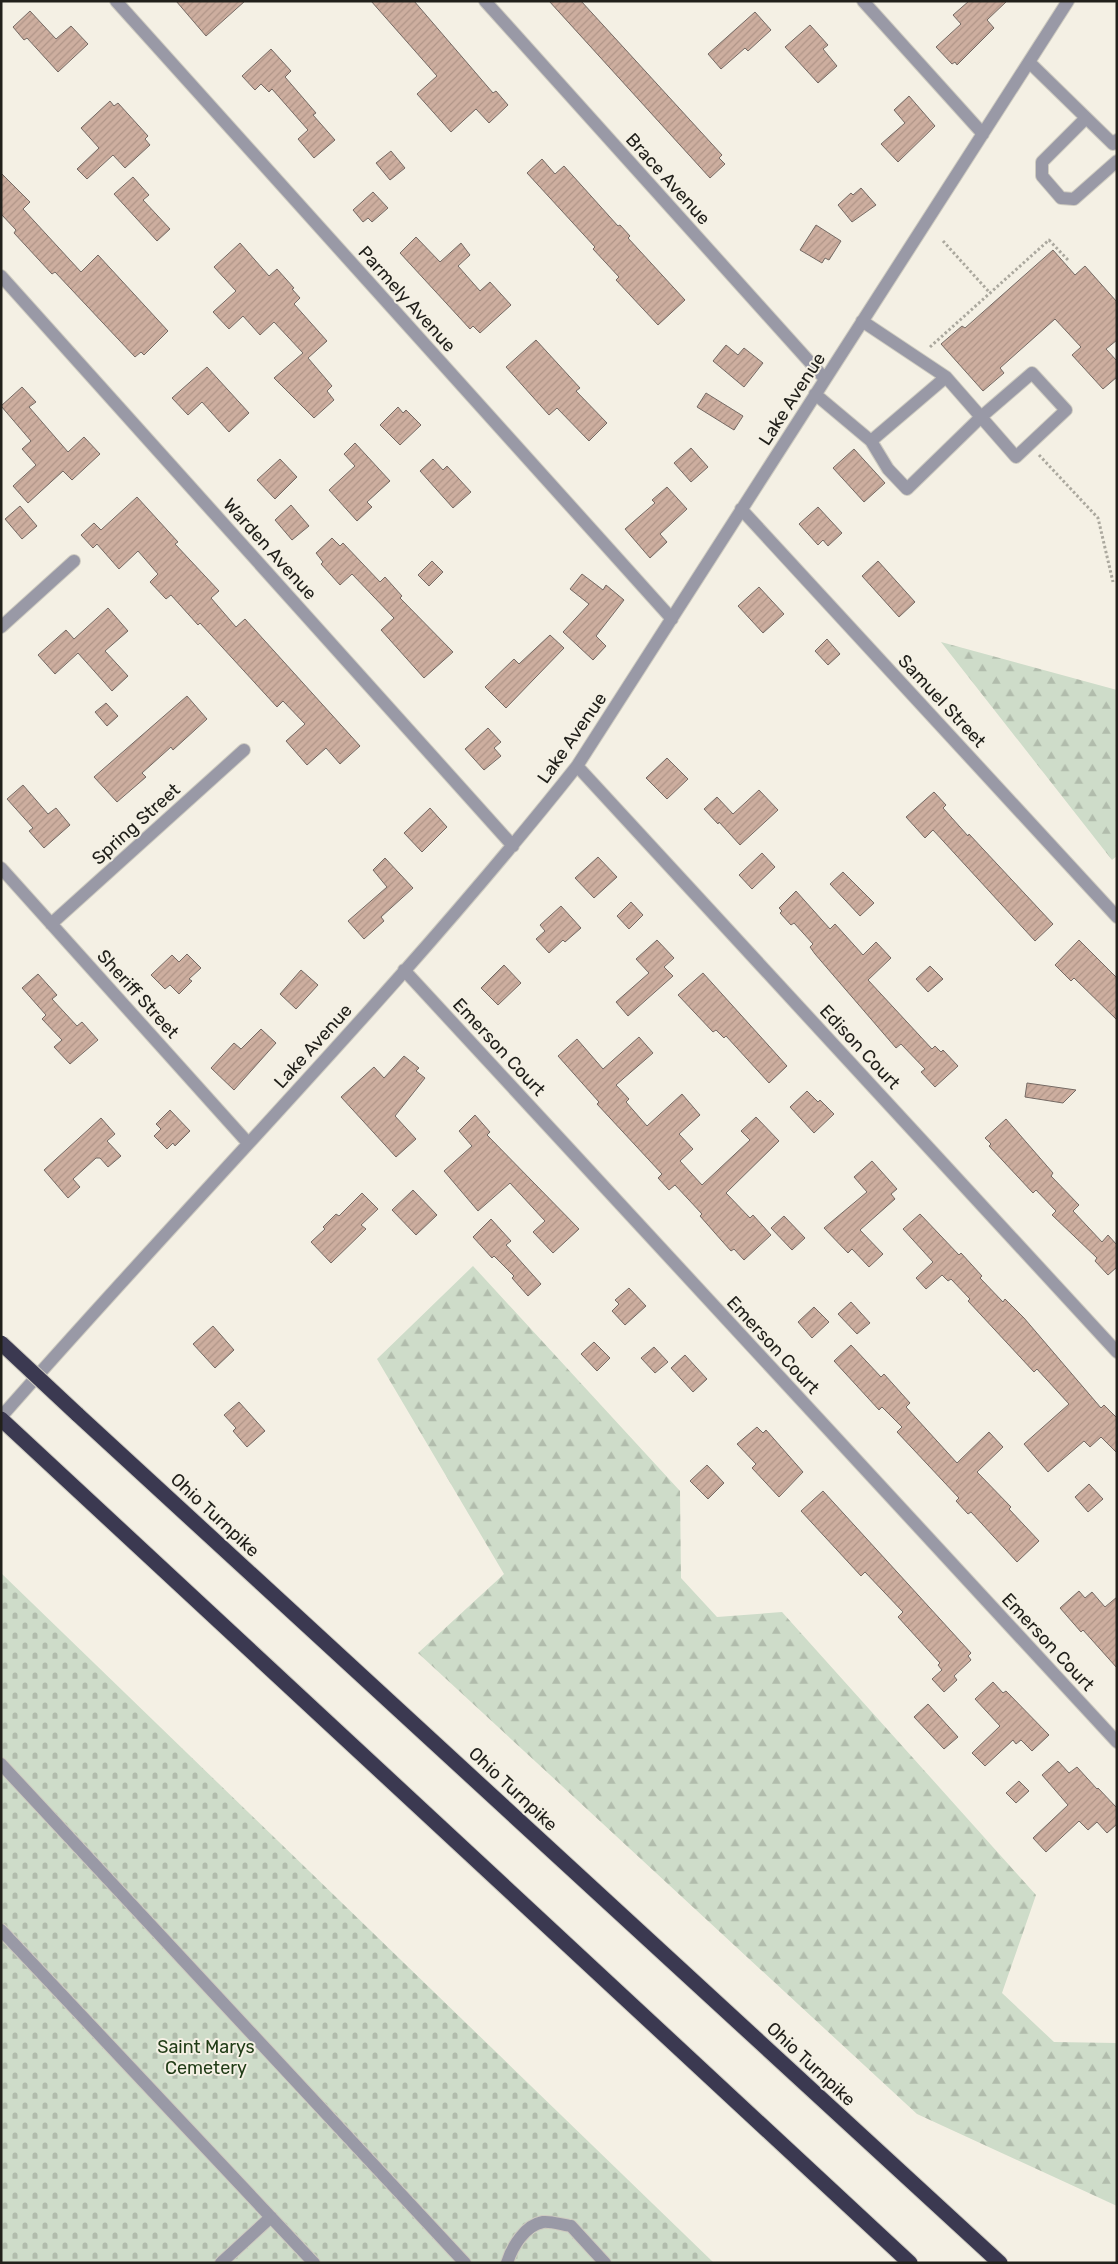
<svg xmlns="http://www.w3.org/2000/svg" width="1118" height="2264" viewBox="0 0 1118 2264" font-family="Rubik,sans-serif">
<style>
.forest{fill:url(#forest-firs)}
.cemetery{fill:url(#cemetery-stones)}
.building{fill:url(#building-hatch);stroke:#756a64}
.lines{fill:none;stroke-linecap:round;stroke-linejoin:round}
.minor-casing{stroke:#cecbc0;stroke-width:14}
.highway-casing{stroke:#cecbc0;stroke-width:17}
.path{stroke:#aba89e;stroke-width:3;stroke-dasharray:2.5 2.5;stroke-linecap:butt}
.minor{stroke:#9999a6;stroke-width:12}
.highway{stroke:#3b3951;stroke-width:15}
.highway-bridge-casing{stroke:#cecbc0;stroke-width:17;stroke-linecap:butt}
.highway-bridge{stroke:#3b3951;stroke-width:15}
.labels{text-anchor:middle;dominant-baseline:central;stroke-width:4;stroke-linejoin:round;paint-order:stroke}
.street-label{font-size:18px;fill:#21201b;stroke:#f4f0e4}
.park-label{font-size:18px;fill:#1f3b15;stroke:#f4f0e4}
</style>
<defs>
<pattern id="forest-firs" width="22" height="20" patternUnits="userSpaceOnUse" patternTransform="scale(1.25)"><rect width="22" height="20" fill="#cedcc9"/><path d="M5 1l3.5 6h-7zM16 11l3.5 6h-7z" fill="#b1bcac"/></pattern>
<pattern id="cemetery-stones" width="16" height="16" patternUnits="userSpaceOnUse" patternTransform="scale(1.25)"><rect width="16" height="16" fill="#cedcc9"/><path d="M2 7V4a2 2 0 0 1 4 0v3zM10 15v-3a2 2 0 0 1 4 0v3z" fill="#b1bcac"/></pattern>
<pattern id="building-hatch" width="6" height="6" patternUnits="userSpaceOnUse" patternTransform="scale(1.25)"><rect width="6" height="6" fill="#cdae9f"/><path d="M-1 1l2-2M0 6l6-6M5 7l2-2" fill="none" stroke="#b09588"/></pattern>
</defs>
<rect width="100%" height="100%" fill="#f4f0e4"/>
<path class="forest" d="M941,642l176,48v166l-5,4z
M473,1266l207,225 1,87 36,39 65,-5 254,283 -34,98 52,49 63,1v163l-200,-92 -499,-461 86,-79 -127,-215z"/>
<path class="cemetery" d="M1,1573l713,690h-713z"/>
<path class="building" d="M176,1h69l-39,35z
M371,1h43l79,92 3,-2 12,14 -19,18 -13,-14 -25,23 -34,-38 20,-18z
M549,1h32l141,154 -3,3 6,6 -15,14z
M969,1h38l-20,19 7,8 -37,37 -2,-3 -3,2 -16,-17 25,-23 -8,-9z
M30,11l26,28 15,-13 17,18 -30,28 -31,-34 -3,2 -11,-13z
M755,12l16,18 -23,21 -3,-3 -24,21 -13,-15z
M810,25l18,20 -5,4 14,17 -19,17 -33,-36z
M271,49l20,22 -6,6 31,36 -3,2 22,25 -21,18 -16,-19 10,-9 -36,-41 -3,3 -8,-8 -6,6 -13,-14z
M909,96l26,30 -37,36 -17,-18 24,-21 -11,-13z
M110,101l4,5 4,-3 30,33 -3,3 5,6 -25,23 -12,-13 -26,24 -10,-10 22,-21 -18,-20z
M391,151l14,17 -15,12 -14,-17z
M542,159l13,15 9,-8 54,60 2,-1 10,11 -2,2 57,62 -27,25 -42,-45 3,-3 -26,-28 2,-2 -68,-74z
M1,173l29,29 -7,7 58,63 17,-17 70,76 -24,24 -3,-3 -6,5 -80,-85 -3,2 -38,-41 2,-3 -15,-16z
M133,177l16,18 -6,5 27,29 -13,12 -43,-47z
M861,188l15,17 -24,17 -14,-17 13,-12 2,2z
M373,192l15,16 -16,14 -4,-4 -5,4 -10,-12z
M816,225l25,16 -12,19 -4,-2 -3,5 -22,-13z
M416,237l24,25 21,-19 9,12 -12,11 22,25 10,-9 21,23 -31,28 -7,-7 -3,3 -70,-76z
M240,243l29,33 8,-7 17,19 -2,1 8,9 -6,6 33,37 -19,17 24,28 -5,5 7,9 -20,18 -40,-40 29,-25 -29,-31 -14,13 -17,-19 -14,13 -16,-17 23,-21 -22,-24z
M1053,250l22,25 10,-9 32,36v38l-11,9 11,12v16l-14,12 -31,-34 9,-8 -26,-28 -55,49 4,5 -21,18 -42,-47 21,-18 3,2z
M536,340l44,48 -4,3 31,32 -18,18 -32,-33 -8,7 -43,-48z
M726,345l12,10 6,-7 19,15 -19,24 -31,-26z
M207,367l42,46 -20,19 -27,-30 -14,13 -16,-17z
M22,387l14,15 -7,5 39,45 16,-15 16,17 -28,26 -9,-9 -35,32 -15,-17 23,-21 -14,-16 9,-8 -30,-35z
M706,393l37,23 -9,14 -37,-23z
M398,407l5,6 3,-3 15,15 -21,20 -20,-20z
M355,443l35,38 -23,21 5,5 -15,14 -28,-31 26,-24 -11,-12z
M691,448l17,19 -17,15 -17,-19z
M854,449l31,34 -21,19 -31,-34z
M280,459l17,18 -22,22 -18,-19z
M433,459l10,11 4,-4 24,26 -18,16 -33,-37z
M667,487l20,22 -27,25 7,8 -17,16 -25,-29 30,-26 -3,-3z
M137,497l41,45 -3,2 44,47 -8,7 25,29 9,-8 115,127 -20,18 -14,-16 -19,17 -21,-24 19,-17 -22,-23 -6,6 -77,-84 -2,2 -27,-30 -5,4 -16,-17 8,-8 -20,-23 -19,18 -22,-25 -4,4 -12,-13 13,-12 7,7z
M291,505l18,21 -17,14 -17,-20z
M20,506l17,20 -15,13 -17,-20z
M818,507l24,26 -14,13 -5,-6 -5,5 -19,-21z
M332,538l8,8 3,-3 37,39 5,-5 17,19 -2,2 53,54 -29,26 -43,-48 13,-12 -42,-44 -12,11 -19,-21 2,-2 -7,-9z
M432,561l11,11 -14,14 -11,-11z
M878,561l37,41 -16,15 -37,-41z
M582,574l21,16 3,-5 18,15 -28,36 10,10 -13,14 -30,-28 26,-28 -19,-15z
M759,587l25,27 -21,19 -25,-27z
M108,608l20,23 -23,20 23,25 -16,15 -34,-38 -23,21 -17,-19 28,-25 8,9z
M550,635l14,13 -58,60 -21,-21 29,-28 5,5z
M827,639l13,15 -12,11 -13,-14z
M187,696l20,23 -34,31 -2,-3 -29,26 4,4 -29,25 -23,-25z
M106,703l12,13 -11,10 -12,-14z
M488,728l13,14 -7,6 7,8 -17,14 -19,-21z
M667,758l21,21 -21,20 -21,-21z
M23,785l25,29 8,-6 14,17 -26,23 -15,-17 4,-3 -26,-29z
M759,790l19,20 -38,35 -21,-23 -1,2 -14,-15 13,-12 16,17z
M934,792l12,13 -3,3 25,28 1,-2 84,90 -18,17 -102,-111 -8,8 -19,-21z
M430,808l17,19 -25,25 -18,-19z
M762,853l13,14 -23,22 -13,-14z
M598,857l19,20 -23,21 -19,-20z
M385,858l28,30 -32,29 3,4 -20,18 -16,-18 39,-34 -14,-17z
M843,872l31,31 -14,13 -30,-32z
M796,891l34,38 5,-5 28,31 13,-13 15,16 -23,22 64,69 3,-3 6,6 2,-2 15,16 -23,21 -14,-15 4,-3 -24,-25 -5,4 -81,-94 -5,-7 3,-3 -19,-21 -3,2 -11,-12 2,-2 -3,-3z
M631,902l12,13 -14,14 -12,-13z
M561,906l20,22 -16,14 -2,-2 -14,13 -13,-14 9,-8 -5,-6z
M657,940l17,18 -10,9 9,9 -45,40 -12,-14 33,-29 -13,-14z
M1079,940l38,38v42l-43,-42 -3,3 -16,-16z
M187,954l14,14 -12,11 3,2 -13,13 -9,-9 -5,4 -14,-14 21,-20 7,7z
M504,965l17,18 -23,22 -17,-17z
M930,966l13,13 -15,13 -12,-13z
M301,970l17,15 -22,24 -16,-15z
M703,973l84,93 -18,17 -43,-47 -2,2 -8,-8 -3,2 -35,-37z
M38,974l19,21 -5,4 25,27 5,-4 16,18 -28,24 -16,-17 8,-7 -20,-21 4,-4 -24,-27z
M261,1029l15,14 -42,47 -23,-22 23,-25 7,6z
M639,1037l14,16 -37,32 13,14 -3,3 21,24 35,-32 18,21 -21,19 14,15 -13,12 22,24 48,-45 -9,-9 15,-14 23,24 -53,52 24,25 3,-3 18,20 -27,25 -10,-11 -3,2 -9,-10 -22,-25 2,-2 -27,-29 -6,5 -11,-12 4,-4 -65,-70 2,-2 -41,-46 19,-17 26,30z
M404,1056l15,12 -3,3 9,7 -30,38 21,23 -20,18 -55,-60 33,-30 10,11z
M1027,1083l49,7 -13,13 -38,-6z
M807,1091l11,11 2,-2 14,14 -20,19 -24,-26z
M170,1110l20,21 -15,15 -2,-3 -6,6 -13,-13 7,-7 -5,-5z
M475,1115l15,17 -3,3 92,94 -26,24 -20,-21 12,-11 -35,-38 -32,28 -34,-40 28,-25 -13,-15z
M101,1118l14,16 -8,7 14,15 -13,11 -8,-9h-4l-23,21 7,8 -12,11 -24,-28z
M1006,1119l47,54 -2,3 28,29 -6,6 29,31 6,-7 9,10v22l-9,8 -13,-14 2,-3 -45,-43 4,-4 -20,-21 -3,3 -44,-47 2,-2 -6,-6z
M872,1161l25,28 -6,5 4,5 -35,31 23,24 -14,13 -17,-18 -4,4 -24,-25 43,-36 -13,-15z
M413,1190l24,25 -21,20 -24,-25z
M362,1193l16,16 -17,16 5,4 -35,34 -20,-21 14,-13 -2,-2 13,-13 3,2z
M920,1214l39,41 2,-2 21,23 -2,2 23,24 2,-3 19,19 77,90 3,-3 13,13v35l-16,-16 -11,10 -6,-6 -36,31 -24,-28 45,-40 -32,-35 -3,3 -66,-71 2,-2 -19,-20 -3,2 -6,-6 -16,14 -10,-11 17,-16 -30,-33z
M784,1216l21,22 -13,12 -21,-22z
M491,1219l20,22 -5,4 35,39 -13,12 -16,-18 2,-2 -20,-20 -2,2 -19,-21z
M629,1288l17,18 -21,19 -13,-14 7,-7 -4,-4z
M851,1302l19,21 -13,11 -19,-20z
M814,1307l15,15 -17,16 -14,-16z
M213,1326l21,24 -19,18 -22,-24z
M594,1342l16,16 -13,13 -16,-17z
M851,1345l30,32 3,-3 26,29 -4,4 51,56 32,-31 14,15 -26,25 34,35 -2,2 30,32 -22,21 -46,-50 -3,2 -12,-13 3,-3 -62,-66 5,-5 -20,-20 -3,3 -45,-49z
M654,1347l14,15 -13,11 -14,-15z
M685,1355l22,24 -14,13 -22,-24z
M239,1402l26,29 -18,16 -14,-16 3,-3 -12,-13z
M757,1427l6,6 3,-3 37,42 -24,25 -27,-29 4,-4 -19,-20z
M707,1465l17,18 -16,16 -18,-18z
M1089,1484l14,15 -15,13 -13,-15z
M823,1491l148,162 -3,3 3,4 -17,16 3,4 -13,12 -12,-13 10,-9 -4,-5 2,-2 -42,-46 5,-5 -38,-40 -4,4 -60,-65z
M1079,1591l6,7 7,-6 13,15 12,-10v71l-34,-38 -2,2 -21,-24z
M993,1682l10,11 3,-2 43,44 -17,16 -11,-11 -5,4 -3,-4 -28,26 -13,-13 28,-27 -25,-27z
M928,1704l30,33 -14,12 -30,-32z
M1058,1761l11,12 8,-6 20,22 1,-1 19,20v16l-10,9 -10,-11 -9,8 -9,-9 -33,31 -13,-14 35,-33 -26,-30z
M1019,1781l10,10 -13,12 -10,-10z"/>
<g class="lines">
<defs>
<path id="minor" d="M116,1l556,618
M485,1l340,378
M863,1l120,133
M1029,62l84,82 4,-4
M1086,118l-44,44v14l19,22 13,1 43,-38
M1,276l512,570
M1032,373l34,37 -50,47 -35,-40z
M815,394l56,47 75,-64 -84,-56
M871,441l17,28 19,20 74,-72 -35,-40
M741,509l376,408
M1,627l73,-66
M577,766l540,586
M1,868l247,275
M51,924l193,-174
M404,970l713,772
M1,1417c191,-218 396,-424 576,-651l491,-765
M1,1764l464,499
M1,1930l313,333
M221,2263l50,-46
M507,2263c5,-16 18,-38 36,-41 8,-1 20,3 28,4l34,37"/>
<path id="highway" d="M77,1414l923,849
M1,1419l909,844"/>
</defs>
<use href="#minor" class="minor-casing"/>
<use href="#highway" class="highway-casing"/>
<path class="path" d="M943,241l47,52
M930,347l119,-107 19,20
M1039,455l59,63 15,64"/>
<use href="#minor" class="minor"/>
<use href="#highway" class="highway"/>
<defs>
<path id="highway-bridge" d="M1,1343l76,71"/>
</defs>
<use href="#highway-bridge" class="highway-bridge-casing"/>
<use href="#highway-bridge" class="highway-bridge"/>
</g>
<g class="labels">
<g class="street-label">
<text transform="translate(668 179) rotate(48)">Brace Avenue</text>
<text transform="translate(407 299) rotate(48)">Parmely Avenue</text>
<text transform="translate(792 399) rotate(-57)">Lake Avenue</text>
<text transform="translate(270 549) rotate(48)">Warden Avenue</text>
<text transform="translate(942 701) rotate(47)">Samuel Street</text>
<text transform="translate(572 738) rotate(-55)">Lake Avenue</text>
<text transform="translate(136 824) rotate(-42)">Spring Street</text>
<text transform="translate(138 994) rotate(48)">Sheriff Street</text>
<text transform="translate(313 1046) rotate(-48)">Lake Avenue</text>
<text transform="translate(499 1047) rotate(47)">Emerson Court</text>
<text transform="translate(860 1047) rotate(47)">Edison Court</text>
<text transform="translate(773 1345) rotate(47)">Emerson Court</text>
<text transform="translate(215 1515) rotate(43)">Ohio Turnpike</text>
<text transform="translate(1048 1642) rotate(47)">Emerson Court</text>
<text transform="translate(513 1789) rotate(43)">Ohio Turnpike</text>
<text transform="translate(811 2064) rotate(43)">Ohio Turnpike</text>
</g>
<g class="park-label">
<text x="206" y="2047">Saint Marys<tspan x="206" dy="21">Cemetery</tspan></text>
</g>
</g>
<rect width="1118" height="2264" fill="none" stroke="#21201b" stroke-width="5"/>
</svg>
